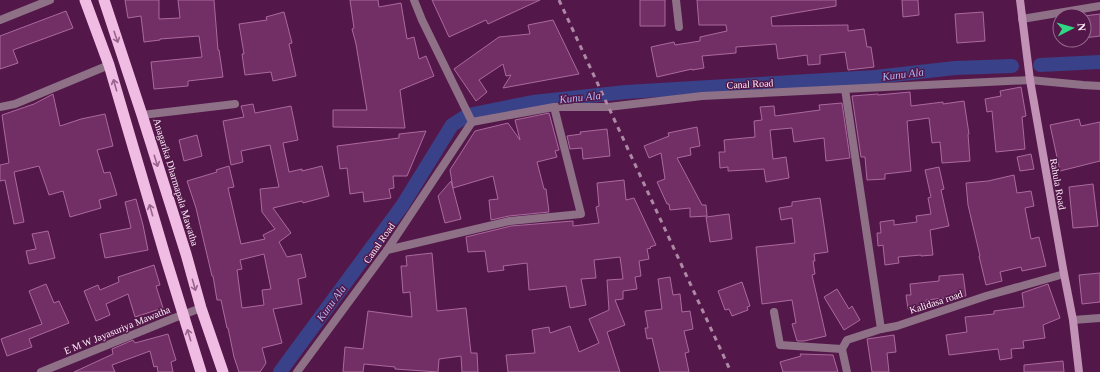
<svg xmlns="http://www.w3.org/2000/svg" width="1100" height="372" viewBox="0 0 1100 372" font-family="Georgia,serif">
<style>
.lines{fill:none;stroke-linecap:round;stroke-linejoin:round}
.canal{stroke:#394188;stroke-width:14}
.building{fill:#712f65;stroke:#ab699d;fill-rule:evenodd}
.service{stroke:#8e7087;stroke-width:8}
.minor{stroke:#8e7087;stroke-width:8}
.tertiary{stroke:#8e7087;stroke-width:8}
.secondary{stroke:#c192b5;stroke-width:8}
.trunk{stroke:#f1bce4;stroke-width:11}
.rail{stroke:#ad89a6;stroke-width:3;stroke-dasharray:5 5;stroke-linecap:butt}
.oneway{stroke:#9a628f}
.labels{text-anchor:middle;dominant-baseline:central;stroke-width:3;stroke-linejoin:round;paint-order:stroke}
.street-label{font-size:10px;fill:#fff0fb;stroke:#531849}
.water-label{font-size:11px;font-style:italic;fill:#aebaf7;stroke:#531849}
</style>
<rect width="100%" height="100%" fill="#531849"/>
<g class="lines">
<path class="canal" d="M1040,65l60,-3
M280,372l122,-166 50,-81 16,-10 65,-13 93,-10 249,-15 80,-9 57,-2"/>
</g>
<path class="building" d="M125,0h34v19l21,-1 -2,-18h36l4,50h1l4,27 -35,4v5l-34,3 -3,-27 51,-5 -3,-21 -39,3v1l-16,2 -3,-26 -13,2z
M350,0h28l1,7 22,-4 6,36 7,-2 5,22 7,-3 8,20 -34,14 5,38 -72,-1v-17h34l-11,-66 -4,-15 2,-1z
M432,0h108l-52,24 -2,-4 -37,17z
M640,0h25v26h-25z
M697,0h139v6l-65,11 1,9 76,-1v6l16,-2 3,18h4l3,20 -26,3 -3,-18 -25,3v9l-12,1 -1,-10 -29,4 -2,-15 -40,3v6l-34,3 2,12 -12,2v-1l-35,8 -6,-30 23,-5 1,3 25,-4v-4l27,-6 -1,-6h-27z
M902,0h16l1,15 -16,2z
M66,11l7,17 -60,22 5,13 -18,6v-33z
M284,12l8,31 -3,1 7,32 -23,5 -2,-9 -26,3 -3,-21h2l-5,-30 28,-4 -1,-3z
M983,12l2,29 -28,2 -2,-29z
M1100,14v22l-16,2v-22z
M553,20l26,54 -76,14 8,-13 -5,1 -3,-12 -24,16 8,12 -11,9 -22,-32 45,-32 31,-3 -2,-9z
M1021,87l5,29 -4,1 3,32 -29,3 -4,-41 -5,1 -2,-13 16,-3 -1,-5z
M910,92l1,14 32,-4v2l21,-3 5,33h-1l2,27 -28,2 -2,-21 -8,1 -3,-25 -22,3 4,50 -26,3v5l-18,1 -2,-23h-4l-9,-61 26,-2v1z
M53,94l7,32 21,-7 24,-5 8,32 -16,4 7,23 6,-1 7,23 -18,5 2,8 -31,9 -7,-26 -14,4 -10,-29 -25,6 10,50 -10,2 -9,-44 -5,1v-16l9,-2 -7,-48 32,-11z
M842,103l8,55 -24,3 -2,-23 -30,4 -2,-14 -22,2 3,29 13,-2 3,21 -23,4 -2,-13 -36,2v-4l-8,1 -1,-16h6l-1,-12 31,-3 -1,-16 8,-1 -2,-13 14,-1 1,10 45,-6 -1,-5z
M253,104l2,9 36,-7 7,34 -15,3 6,29 13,-3v2l20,-5 7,30 -26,7 -1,-2 -29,7 18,25 -12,9 8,15 14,-3 5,23 -8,2 4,25 -29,5 9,34 -20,5 4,15 -6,9h-21l-5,-15 -6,-29h-1l-6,-28h-4l-4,-24h-1l-16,-68 -9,-27 30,-9 -1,-2 13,-4 5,21 -6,1 13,56 24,-5 -2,-4 12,-6 -13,-17 -2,-23 19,-2 -9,-42 -29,6 2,11 -12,3 -8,-44 21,-4 -3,-11zM264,254l7,35 -9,1 2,15 -22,3 -5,-38 5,-1 -2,-9z
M549,113l10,37 -4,1 2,6 -20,5 7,27h2l3,23 -40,4 -18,4 -2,-20 9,-1 -5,-23 -40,12 -3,-18 25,-39 33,-8 12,17 -5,-20z
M1079,119l2,7 19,-4v39l-40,10 -10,-46z
M697,127l3,19 -10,2 1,7 -14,3 25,47h4l1,11 -17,1v-9l-20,2 -1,-6h-2l-10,-22 8,-3 -4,-26 -12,5 -5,-12 25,-10 -1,-3z
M607,129l3,27 -27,3 -1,-11 -12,1 -3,-13 14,-2 -1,-2z
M426,131l-19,45h-14l1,12 -5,1 2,9 -27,4 -1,-10 -13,2 -3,-26 -7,1 -3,-23 62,-8v-4z
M197,135l5,21 -18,5 -5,-21z
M1031,154l3,15 -14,2 -3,-14z
M939,167l5,22 -3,1 8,36 -19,4 3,25 -12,1v-1l-23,2 1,6 -14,2 -2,-20 -5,1 -1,-13h4l-1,-11 14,-2v5l23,-3 -1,-6 15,-2 -3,-16 3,-1 -6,-27z
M1014,175l3,18 14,-2 3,15 -9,2 6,31 8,-2 7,29 -24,5 -1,-4 -21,5 2,9 -16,4 -7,-29h1l-12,-51 -2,-22 22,-2z
M624,180l2,20 8,-2 22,47 -6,2 1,1 -4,1 2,10 -10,2 2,15 -6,1 2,12 -14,2v8l-8,1 10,25 -18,7 13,40h-112l-2,-17 29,-2 -3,-23 17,-3 1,6 20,-7 9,26 20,-9 -10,-24 20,-9 -2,-30 16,-1 -3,-22 -26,3 2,18 -15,1 5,26 -16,3 -4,-22 -37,4 -2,-27 -24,3 1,4 -16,2 -3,-21 -17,1 -2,-15 45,-11 62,-5v5l26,-3 -3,-16 3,-1 -2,-23z
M451,181l10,38 -16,4 -7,-27z
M1093,184l5,42 -25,2 -4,-41z
M820,198l8,54 -14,2 1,7h-2l2,13 -3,1 14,61 -22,5h-7l-5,-17 4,-1 -4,-23 -30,4 -6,-57 39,-4 -3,-25 -11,2 -2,-12 13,-2v-4z
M136,199l7,26 5,25 -43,8 -5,-24 31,-6 -6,-26z
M729,214l3,25 -22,3 -4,-25z
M48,231l7,27 -26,6 -3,-13 10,-2 -4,-15z
M432,253l5,58 29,-3 5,45h6l1,19h-16l-1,-16 -22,3 -1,13 -43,-3v-2l-31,-3 -1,8h-20l2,-25 18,2 5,-38 44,6 -2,-25 -7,1 -2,-27h6l-1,-10z
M154,265l6,20 -4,1 7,22 -28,9 -7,-23 -22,10 4,11 -14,6 -12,-30 14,-6 2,5 19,-8 -1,-5z
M1100,273v29l-18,2 -3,-29z
M963,274l3,22 -40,4 1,9 -13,1v-2l-6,1 -2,-14h5l-1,-11 29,-3v-5z
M670,277l3,18 7,-1 2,18 8,-1 3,18 -9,2 5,21 -4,1 4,19h-29l-8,-34 -5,1 -2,-11h3l-3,-17 17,-2 -4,-30z
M742,282l8,24 -3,1 1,3 -16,6 -3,-7 -4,1 -7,-19z
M46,284l8,19 5,-2 10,22 -40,16 3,8 -25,9 -6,-17 41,-15 -13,-33z
M1048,284l12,34 -17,7 2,13 -22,3 1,7 -13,1 1,9 -12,2 -2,-11 -49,6 -3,-20 21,-3 -2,-15 29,-3v-3l30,-4 -2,-14z
M837,289l12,20 3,-3 8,14 -16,10 -20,-33z
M168,334l8,26 -5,2 2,10h-15l-1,-6 -3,1 -4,-16 -38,14 3,7h-41l39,-18 -1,-5 21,-9 2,3z
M894,335l2,17 -9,1 2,19h-17l-5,-33z
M800,354l33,1 5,17h-55l-3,-10 21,-6z
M1063,361l1,11h-40v-7z"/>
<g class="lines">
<path class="service" d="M0,107l15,-3 94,-39
M142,115l93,-11
M774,312l6,33 62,4"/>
<path class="minor" d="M414,0l8,20 50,102
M676,0l3,27
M1022,19l78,-13
M0,20l50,-20
M845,89l36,240
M387,250l123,-29 71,-7 -27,-107
M1073,320l27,-2
M41,372l133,-54 27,-10
M297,372l90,-122 85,-128 82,-15h54l94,-11 328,-16"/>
<path class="tertiary" d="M1030,80l53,5 17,1
M847,372l-5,-23 5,-9 34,-11 16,-3 89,-30 78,-22"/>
<path class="secondary" d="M1020,0l10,80 34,194 9,46 6,52"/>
<path class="trunk" d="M85,0l24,65 57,194 35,113
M104,0l38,115 44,139 15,54 22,64"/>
<path class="rail" d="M559,0l172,372"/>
</g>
<defs><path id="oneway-shaft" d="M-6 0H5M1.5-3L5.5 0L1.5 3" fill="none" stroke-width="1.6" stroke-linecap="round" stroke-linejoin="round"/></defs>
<g class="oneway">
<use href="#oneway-shaft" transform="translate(116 37) rotate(71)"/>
<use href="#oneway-shaft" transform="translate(115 85) rotate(-106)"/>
<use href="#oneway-shaft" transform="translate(156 161) rotate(73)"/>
<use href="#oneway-shaft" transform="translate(151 210) rotate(-106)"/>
<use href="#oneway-shaft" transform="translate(194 285) rotate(74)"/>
<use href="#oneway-shaft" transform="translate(189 335) rotate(-107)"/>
</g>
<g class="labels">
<g class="street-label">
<text transform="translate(750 84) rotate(-3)">Canal Road</text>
<text transform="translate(176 182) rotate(73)">Anagarika Dharmapala Mawatha</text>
<text transform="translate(1058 184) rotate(80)">Rahula Road</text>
<text transform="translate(379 243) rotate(-55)">Canal Road</text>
<text transform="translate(936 302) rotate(-18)">Kalidasa road</text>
<text transform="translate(117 330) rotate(-22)">E M W Jayasuriya Mawatha</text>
</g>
<g class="water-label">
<text transform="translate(903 74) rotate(-7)">Kunu Ala</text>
<text transform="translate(580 97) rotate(-6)">Kunu Ala</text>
<text transform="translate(331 303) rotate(-54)">Kunu Ala</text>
</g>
</g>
<g transform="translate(1072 28) rotate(84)"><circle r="19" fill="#531849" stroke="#986e90"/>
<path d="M0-3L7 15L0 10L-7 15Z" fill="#30d883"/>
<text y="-6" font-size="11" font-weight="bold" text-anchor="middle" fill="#fff0fb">N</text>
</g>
</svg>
